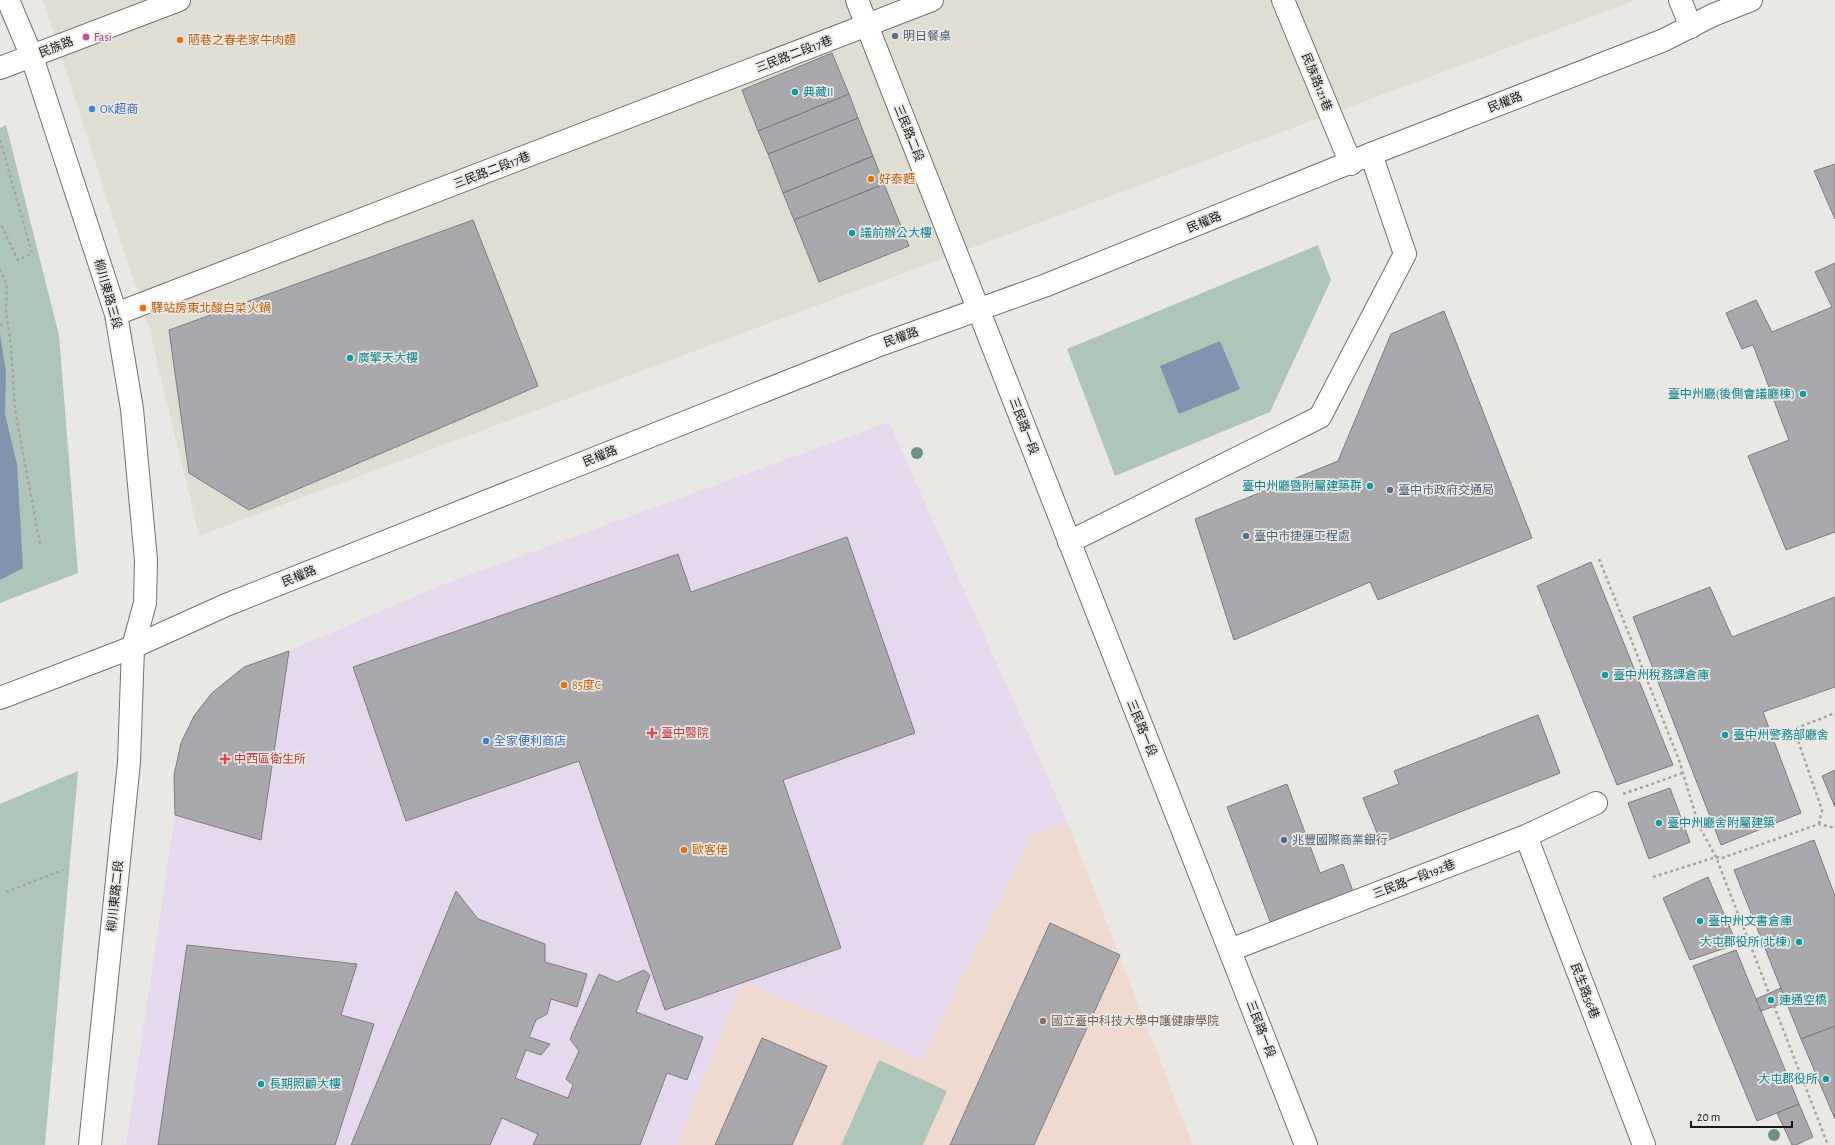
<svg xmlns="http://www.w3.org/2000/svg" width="1835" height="1145" viewBox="0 0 1835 1145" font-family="'Alegreya Sans','Noto Sans TC',sans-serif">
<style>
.built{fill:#e0ded3}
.education{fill:#f0d9ce}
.medical{fill:#e6d9ed}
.green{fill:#adc6b9}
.water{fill:#8293af}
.building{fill:#a9a9ad;stroke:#7c7c80}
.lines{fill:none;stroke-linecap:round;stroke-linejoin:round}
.minor-casing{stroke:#70706c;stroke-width:24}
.major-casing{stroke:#70706c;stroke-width:24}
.path{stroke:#a5a4a1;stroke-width:2.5;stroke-dasharray:3 3;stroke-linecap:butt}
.minor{stroke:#fff;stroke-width:22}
.major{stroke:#fff;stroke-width:22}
.path-bridge{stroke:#a5a4a1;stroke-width:2.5;stroke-dasharray:3 3;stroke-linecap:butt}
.tree{fill:#6c9283}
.service-dot{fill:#5c6f8a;stroke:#e9e8e4;stroke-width:1.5}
.hotel-dot{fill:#d1479c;stroke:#e9e8e4;stroke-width:1.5}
.food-dot{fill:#e8710a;stroke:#e9e8e4;stroke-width:1.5}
.culture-dot{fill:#0f9aa8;stroke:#e9e8e4;stroke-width:1.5}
.shop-dot{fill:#3f7fe0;stroke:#e9e8e4;stroke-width:1.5}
.health-dot{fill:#e0444e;stroke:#e9e8e4;stroke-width:1.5}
.education-dot{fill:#8d6e63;stroke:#e9e8e4;stroke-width:1.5}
.labels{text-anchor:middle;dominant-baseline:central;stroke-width:3.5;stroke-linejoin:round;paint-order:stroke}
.service-label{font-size:12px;fill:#4e5e75;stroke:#e9e8e4;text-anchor:start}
.hotel-label{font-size:12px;fill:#b23c85;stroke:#e9e8e4;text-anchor:start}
.food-label{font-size:12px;fill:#c56008;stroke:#e9e8e4;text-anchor:start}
.street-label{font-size:12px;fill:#171715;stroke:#e9e8e4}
.culture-label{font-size:12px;fill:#0d838f;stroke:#e9e8e4;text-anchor:start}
.shop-label{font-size:12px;fill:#366cbe;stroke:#e9e8e4;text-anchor:start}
.health-label{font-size:12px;fill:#be3a42;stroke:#e9e8e4;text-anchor:start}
.education-label{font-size:12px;fill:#785e54;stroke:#e9e8e4;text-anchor:start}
</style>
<rect width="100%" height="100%" fill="#e9e8e4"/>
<path class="built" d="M43,0h1593l-1437,536 -50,-208z"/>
<path class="education" d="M1068,823l125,322h-516l66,-164 179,79 111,-226z"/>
<path class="medical" d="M889,422l179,401 -35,11 -111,226 -179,-79 -66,164h-551l49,-330 86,25 28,-189 153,-66z"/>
<path class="green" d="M6,125l53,210 19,238 -78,30v-475z
M1318,245l13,35 -61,132 -155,64 -48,-127z
M78,771l-33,374h-45v-341z
M879,1060l68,31 -24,54h-82z"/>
<path class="water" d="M0,334l6,38 -1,42 12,50 6,104 -23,12z
M1220,341l20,48 -61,25 -19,-48z"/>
<path class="building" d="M832,53l17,41 -91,37 -16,-41z
M849,94l9,24 -90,36 -10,-23z
M858,118l15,38 -90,37 -15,-39z
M873,156l11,28 -90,36 -11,-27z
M1835,164v55l-21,-48z
M884,184l25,62 -90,36 -25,-62z
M473,220l65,166 -289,124 -60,-37 -20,-143z
M1835,263v269l-49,18 -38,-94 41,-16 -36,-95 -11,4 -16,-36 30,-13 16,32 60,-25 -17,-35z
M1444,311l88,227 -154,62 -8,-18 -136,58 -39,-121 143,-58 53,-127z
M847,537l68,196 -132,47 58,168 -176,62 -86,-249 -173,60 -53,-154 325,-113 13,38z
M1591,562l82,203 -56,20 -80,-199z
M1710,587l22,50 103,-40v90l-72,25 38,101 -80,32 -88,-228z
M289,651l-28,189 -86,-25 -1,-40 7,-32 13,-27 18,-23 32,-26z
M1538,715l22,58 -179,70 -18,-45 36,-14 -5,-13z
M1835,770v37l-13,-31z
M1287,784l33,89 23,-9 12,33 -82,32 -46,-122z
M1670,788l20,54 -41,17 -21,-56z
M1814,840l21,56v130l-34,13 -67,-169z
M1708,877l29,67 -47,16 -27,-62z
M456,891l22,28 67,25v18l42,12 -10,33 -26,-8 -4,15 -11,6 -7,17 21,7 -9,11 -15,-5 -11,28 53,20 5,-13 -7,-6 13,-28 -9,-12 29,-65 18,8 27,-12 6,5 -14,37 67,25 -16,43 -20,-7 -27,72h-107l5,-11 -36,-16 -12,27h-139z
M1050,923l70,32 -86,190h-84z
M187,945l170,19 -16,51 33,9 -39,121h-177z
M1736,950l63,154 -42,17 -64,-155z
M1781,988l5,14 -25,9 -5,-12z
M1835,1026v93l-34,-80z
M762,1038l65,28 -35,79h-77z
M1799,1104l14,33 -17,8h-4l-15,-32z"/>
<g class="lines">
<defs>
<path id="minor" d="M8,0l24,57 84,257 16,95 14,151 -1,43 -12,44 -4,115 -39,383
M1283,0l68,164
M1680,0l11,27
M0,68l179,-68
M116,314l816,-314
M1069,542l251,-125 85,-163 -34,-100
M1526,836l118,309
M1230,950l296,-114 70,-33"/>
<path id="major" d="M857,0l449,1145
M0,698l133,-51 93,-42 651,-259 167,-60 327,-132 293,-114 49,-25 38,-15"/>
</defs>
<use href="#minor" class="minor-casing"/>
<use href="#major" class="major-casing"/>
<path class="path" d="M0,140l32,113 -14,7 -18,-37
M0,269l7,16 -1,26 5,35 4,64 25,134
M0,325l8,-2
M1599,559l80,201 20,66 17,31 112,288
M1623,794l60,-21
M1819,824l3,-14 -28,-81 41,-16
M1653,877l63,-20 6,1 97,-34 16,4
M6,892l57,-22"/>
<use href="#minor" class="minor"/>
<use href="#major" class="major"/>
<path class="path-bridge" d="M1758,1005l26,-9"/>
</g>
<g class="tree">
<circle cx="917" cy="453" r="6"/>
<circle cx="1774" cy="1135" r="6"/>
</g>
<g class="service-dot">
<circle cx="895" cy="36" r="4"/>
<circle cx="1390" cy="490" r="4"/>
<circle cx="1246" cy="536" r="4"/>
<circle cx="1284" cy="840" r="4"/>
</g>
<circle class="hotel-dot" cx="86" cy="37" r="4"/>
<g class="food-dot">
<circle cx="180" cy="40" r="4"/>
<circle cx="871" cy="179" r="4"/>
<circle cx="143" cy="308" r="4"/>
<circle cx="564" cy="685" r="4"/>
<circle cx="684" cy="850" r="4"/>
</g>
<g class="culture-dot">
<circle cx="795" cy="92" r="4"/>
<circle cx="852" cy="233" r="4"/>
<circle cx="350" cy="358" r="4"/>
<circle cx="1803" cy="394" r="4"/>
<circle cx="1370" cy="486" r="4"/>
<circle cx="1605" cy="675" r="4"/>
<circle cx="1725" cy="735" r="4"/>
<circle cx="1659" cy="823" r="4"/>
<circle cx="1700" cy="921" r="4"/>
<circle cx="1799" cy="942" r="4"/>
<circle cx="1771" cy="1000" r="4"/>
<circle cx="1826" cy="1079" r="4"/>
<circle cx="261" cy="1084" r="4"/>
</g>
<g class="shop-dot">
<circle cx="92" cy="109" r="4"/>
<circle cx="486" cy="741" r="4"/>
</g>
<g class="health-dot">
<path d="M650 727h4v4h4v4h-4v4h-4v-4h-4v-4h4z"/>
<path d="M223 753h4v4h4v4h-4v4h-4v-4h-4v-4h4z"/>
</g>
<circle class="education-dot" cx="1043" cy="1021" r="4"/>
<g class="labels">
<g class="service-label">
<text x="903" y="36">明日餐桌</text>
<text x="1398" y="490">臺中市政府交通局</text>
<text x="1254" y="536">臺中市捷運工程處</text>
<text x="1292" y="840">兆豐國際商業銀行</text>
</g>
<g class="hotel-label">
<text x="94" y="37">Fasi</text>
</g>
<g class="food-label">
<text x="188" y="40">陋巷之春老家牛肉麵</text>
<text x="879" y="179">好泰麪</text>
<text x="151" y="308">驛站房東北酸白菜火鍋</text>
<text x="572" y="685">85度C</text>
<text x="692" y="850">歐客佬</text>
</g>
<g class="street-label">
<text transform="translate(56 47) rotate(-21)">民族路</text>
<text transform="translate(794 54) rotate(-21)">三民路二段17巷</text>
<text transform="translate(1317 82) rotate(68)">民族路121巷</text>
<text transform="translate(1505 102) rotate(-21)">民權路</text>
<text transform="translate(909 133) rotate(68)">三民路二段</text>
<text transform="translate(492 170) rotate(-21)">三民路二段17巷</text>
<text transform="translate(1204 222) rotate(-22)">民權路</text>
<text transform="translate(108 294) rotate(74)">柳川東路三段</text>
<text transform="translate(901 337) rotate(-19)">民權路</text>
<text transform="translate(1024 426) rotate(69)">三民路一段</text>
<text transform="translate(600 456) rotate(-22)">民權路</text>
<text transform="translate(299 576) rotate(-22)">民權路</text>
<text transform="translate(1142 728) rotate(68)">三民路一段</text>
<text transform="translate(1414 879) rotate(-21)">三民路一段192巷</text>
<text transform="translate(115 896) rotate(-84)">柳川東路二段</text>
<text transform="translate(1585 991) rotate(69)">民生路56巷</text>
<text transform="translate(1261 1029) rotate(69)">三民路一段</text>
</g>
<g class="culture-label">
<text x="803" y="92">典藏II</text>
<text x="860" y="233">議前辦公大樓</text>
<text x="358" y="358">廣擎天大樓</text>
<text x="1795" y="394" text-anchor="end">臺中州廳(後側會議廳棟)</text>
<text x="1362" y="486" text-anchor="end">臺中州廳暨附屬建築群</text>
<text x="1613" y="675">臺中州稅務課倉庫</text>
<text x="1733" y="735">臺中州警務部廳舍</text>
<text x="1667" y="823">臺中州廳舍附屬建築</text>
<text x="1708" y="921">臺中州文書倉庫</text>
<text x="1791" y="942" text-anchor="end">大屯郡役所(北棟)</text>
<text x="1779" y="1000">連通空橋</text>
<text x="1818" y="1079" text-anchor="end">大屯郡役所</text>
<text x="269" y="1084">長期照顧大樓</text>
</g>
<g class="shop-label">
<text x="100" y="109">OK超商</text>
<text x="494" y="741">全家便利商店</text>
</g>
<g class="health-label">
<text x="661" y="733">臺中醫院</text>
<text x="234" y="759">中西區衛生所</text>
</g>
<g class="education-label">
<text x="1051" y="1021">國立臺中科技大學中護健康學院</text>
</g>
</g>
<path d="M1691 1121v6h101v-6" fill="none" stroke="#171715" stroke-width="2"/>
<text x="1697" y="1121" font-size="12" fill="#171715" stroke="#e9e8e4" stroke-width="3" paint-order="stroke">20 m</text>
</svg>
